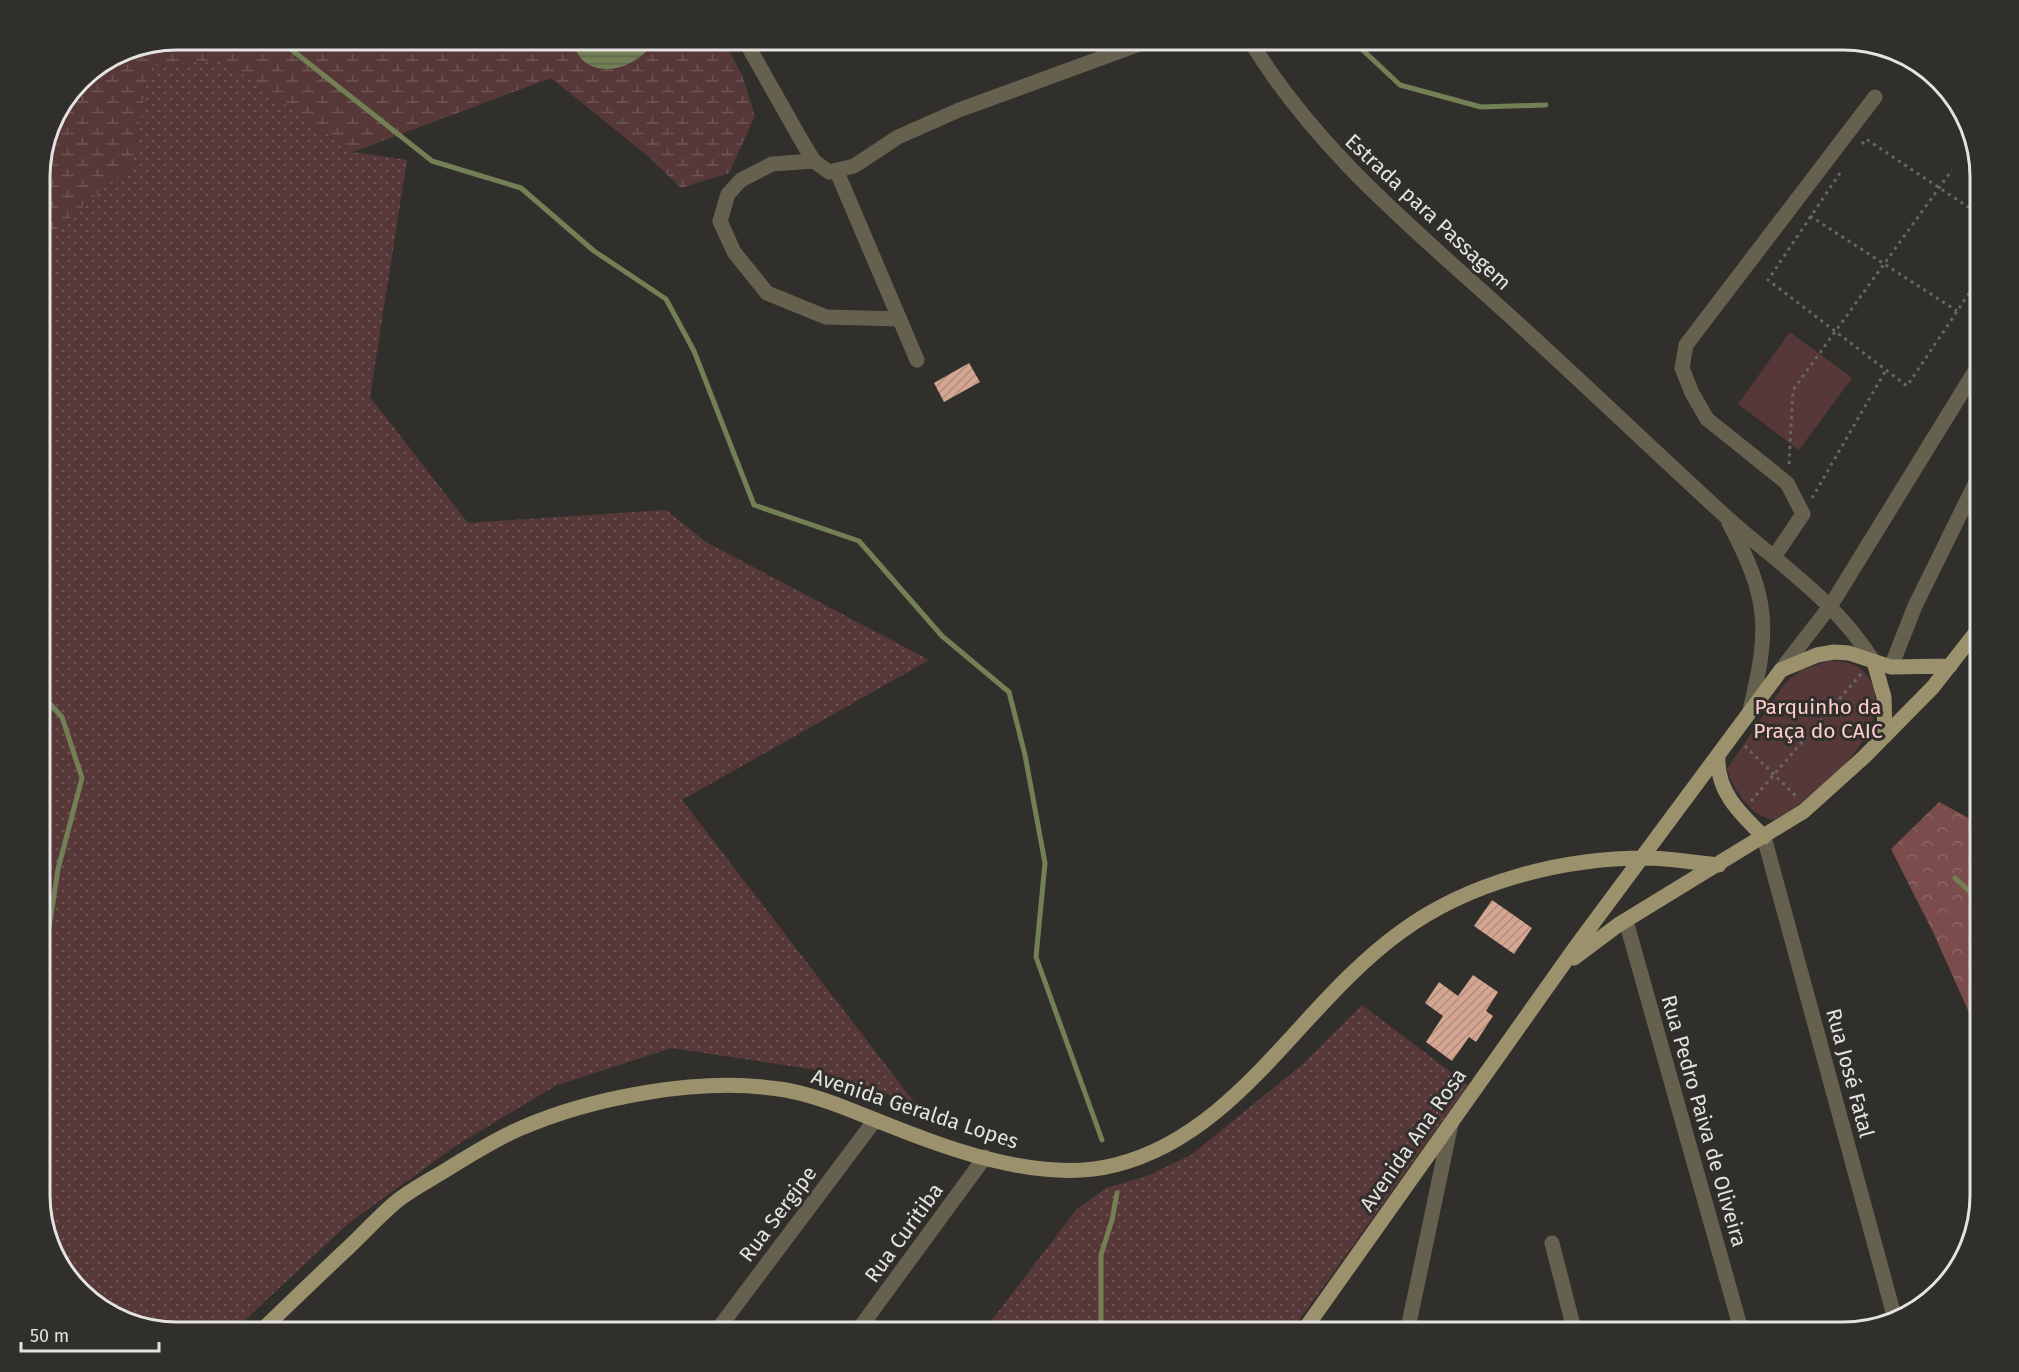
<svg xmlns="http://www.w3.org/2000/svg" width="2019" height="1372" viewBox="0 0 2019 1372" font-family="'Fira Sans',sans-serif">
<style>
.grass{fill:url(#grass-dots)}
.forest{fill:url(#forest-crowns)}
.wetland{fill:url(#wetland-marsh)}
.park{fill:#563838}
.water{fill:url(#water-rules)}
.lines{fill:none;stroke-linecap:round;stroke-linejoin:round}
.stream{stroke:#737f55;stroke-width:5}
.building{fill:url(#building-hatch)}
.path{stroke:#686664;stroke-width:3;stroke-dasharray:3 4.5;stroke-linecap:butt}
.minor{stroke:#66614f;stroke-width:15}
.major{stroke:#9b926d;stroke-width:15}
.labels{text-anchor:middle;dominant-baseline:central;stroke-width:6;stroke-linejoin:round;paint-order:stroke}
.street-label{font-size:21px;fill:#e4e3e1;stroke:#312f2c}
.park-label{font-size:21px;fill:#fecccb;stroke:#312f2c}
.rim{fill:none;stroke:#e4e3e1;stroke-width:3}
</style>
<defs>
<pattern id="grass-dots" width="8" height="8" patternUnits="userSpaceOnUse" patternTransform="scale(1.5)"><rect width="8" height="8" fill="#563838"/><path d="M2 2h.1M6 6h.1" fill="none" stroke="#6e5554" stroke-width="1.8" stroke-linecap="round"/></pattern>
<pattern id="forest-crowns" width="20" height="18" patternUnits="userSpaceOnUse" patternTransform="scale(1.5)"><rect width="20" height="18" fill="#7a4c4b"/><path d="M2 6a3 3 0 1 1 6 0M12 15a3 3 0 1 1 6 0" fill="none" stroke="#8d6665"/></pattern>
<pattern id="wetland-marsh" width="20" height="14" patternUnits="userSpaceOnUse" patternTransform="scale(1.5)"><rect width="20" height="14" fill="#563838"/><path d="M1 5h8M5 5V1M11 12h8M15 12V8" fill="none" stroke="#6e5554"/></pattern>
<pattern id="water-rules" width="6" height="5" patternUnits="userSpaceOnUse" patternTransform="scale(1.5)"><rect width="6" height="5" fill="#737f55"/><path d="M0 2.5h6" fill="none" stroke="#60674e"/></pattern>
<pattern id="building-hatch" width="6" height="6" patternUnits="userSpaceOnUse" patternTransform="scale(1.5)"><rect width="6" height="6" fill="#d5a691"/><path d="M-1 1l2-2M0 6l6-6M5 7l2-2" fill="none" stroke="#b18e7e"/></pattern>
</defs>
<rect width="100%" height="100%" fill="#312f2c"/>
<path class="grass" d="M221,59l132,93 54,8 -37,237 98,126 198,-13 40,32 223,118 -247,140 233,303 -104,-34 -140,-21 -116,38 -98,59 -108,78 -118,110h-54l-77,-23 -43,-46 -18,-60v-959l94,-82 16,-96z
M1362,1005l106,80 -178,248h-308l94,-123 30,-22 41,-12 44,-21 113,-92z"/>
<path class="forest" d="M1939,802l41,22v213l-47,-105 -42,-83z"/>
<path class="wetland" d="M177,39h546l19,36 13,41 -26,57 -48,15 -32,-31 -98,-79 -198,74 -132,-93 -72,8 -16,96 -94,82v-77l11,-44 30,-45 44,-30z"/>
<path class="park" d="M1790,332l62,46 -53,72 -61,-46z
M1829,661c18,0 34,3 42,21 25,52 -58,115 -96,138 -23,-2 -42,-30 -48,-51l59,-87 15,-12z"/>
<path class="water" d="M573,39h87c-10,9 -21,21 -34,26 -24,10 -50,1 -53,-26z"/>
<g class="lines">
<path class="stream" d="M278,39l154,122 89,27 73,63 72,48 28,52 60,154 105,36 83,95 67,56 16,63 20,108 -9,94 66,183
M1351,39l49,46 81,22 65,-2
M39,692l23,25 20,61 -24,91 -10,66 -9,14
M1955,878l25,23
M1101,1333v-78l11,-35 5,-27"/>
</g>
<path class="building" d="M969,363l11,19 -36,20 -10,-19z
M1492,900l40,28 -18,26 -40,-28z
M1473,975l25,17 -12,19 7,5 -17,26 -7,-5 -17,24 -26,-19 17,-26 -18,-13 14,-21 19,14z"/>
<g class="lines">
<path class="path" d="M1862,144l4,-5 114,76
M1840,173l-72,107 139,106 73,-109
M1810,216l147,95
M1789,464l4,-74 159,-220
M1812,498l74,-128
M1745,746l51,50
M1751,801l110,-127"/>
<path class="minor" d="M744,39l60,106 10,16 15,11 25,-6 44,-29 61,-27 194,-71
M1249,39c65,108 160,186 252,269 75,68 148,138 222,206 56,51 110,83 151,148
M814,161l-42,3 -31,16 -13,14 -8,27 14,31 33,41 59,24 74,2
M837,172l80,188
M1729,523c40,75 41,105 21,187
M1774,557l29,-43 -16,-31 -80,-64 -15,-26 -10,-25 4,-23 189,-248
M1891,667l24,-61 65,-132
M1781,670l50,-65 149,-242
M1764,837l131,482
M1626,921l116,412
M1552,1243l23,90
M715,1333l160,-213
M856,1333l129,-176
M1407,1333l44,-209"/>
<path class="major" d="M1874,662l10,35 1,39
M1718,756c-2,36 23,58 46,81
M1574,958l44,-33 186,-114 60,-54 69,-70 47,-60
M259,1333c30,-29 60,-58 90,-86 16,-15 31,-32 48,-46 15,-12 33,-21 49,-31 24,-15 48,-30 73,-41 73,-32 181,-52 260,-40 22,3 43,10 64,18 79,31 186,80 272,58 78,-19 133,-80 184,-136 31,-34 65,-71 103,-98 67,-49 160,-73 243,-73 25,0 50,5 74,7
M1302,1333l275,-388 204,-275 36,-15 17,-3 15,1 42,14 59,-1"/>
</g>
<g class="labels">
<g class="street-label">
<text transform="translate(1428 212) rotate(43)">Estrada para Passagem</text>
<text transform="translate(1850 1073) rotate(75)">Rua José Fatal</text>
<text transform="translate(915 1109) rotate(18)">Avenida Geralda Lopes</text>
<text transform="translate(1704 1121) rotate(74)">Rua Pedro Paiva de Oliveira</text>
<text transform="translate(1413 1140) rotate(-55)">Avenida Ana Rosa</text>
<text transform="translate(778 1214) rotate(-53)">Rua Sergipe</text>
<text transform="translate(904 1233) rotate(-54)">Rua Curitiba</text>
</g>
<g class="park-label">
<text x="1818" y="707">Parquinho da<tspan x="1818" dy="24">Praça do CAIC</tspan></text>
</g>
</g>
<path d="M0 0H2019V1372H0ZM177 50H1843A127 127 0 0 1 1970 177V1195A127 127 0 0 1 1843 1322H177A127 127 0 0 1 50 1195V177A127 127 0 0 1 177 50Z" fill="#312f2c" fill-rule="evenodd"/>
<path class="rim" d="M177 50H1843A127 127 0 0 1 1970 177V1195A127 127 0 0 1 1843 1322H177A127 127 0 0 1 50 1195V177A127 127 0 0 1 177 50Z"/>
<path d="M21 1342v9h138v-9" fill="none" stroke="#e4e3e1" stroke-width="3"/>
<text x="30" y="1342" font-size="18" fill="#e4e3e1" stroke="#312f2c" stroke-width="4.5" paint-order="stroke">50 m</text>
</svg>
